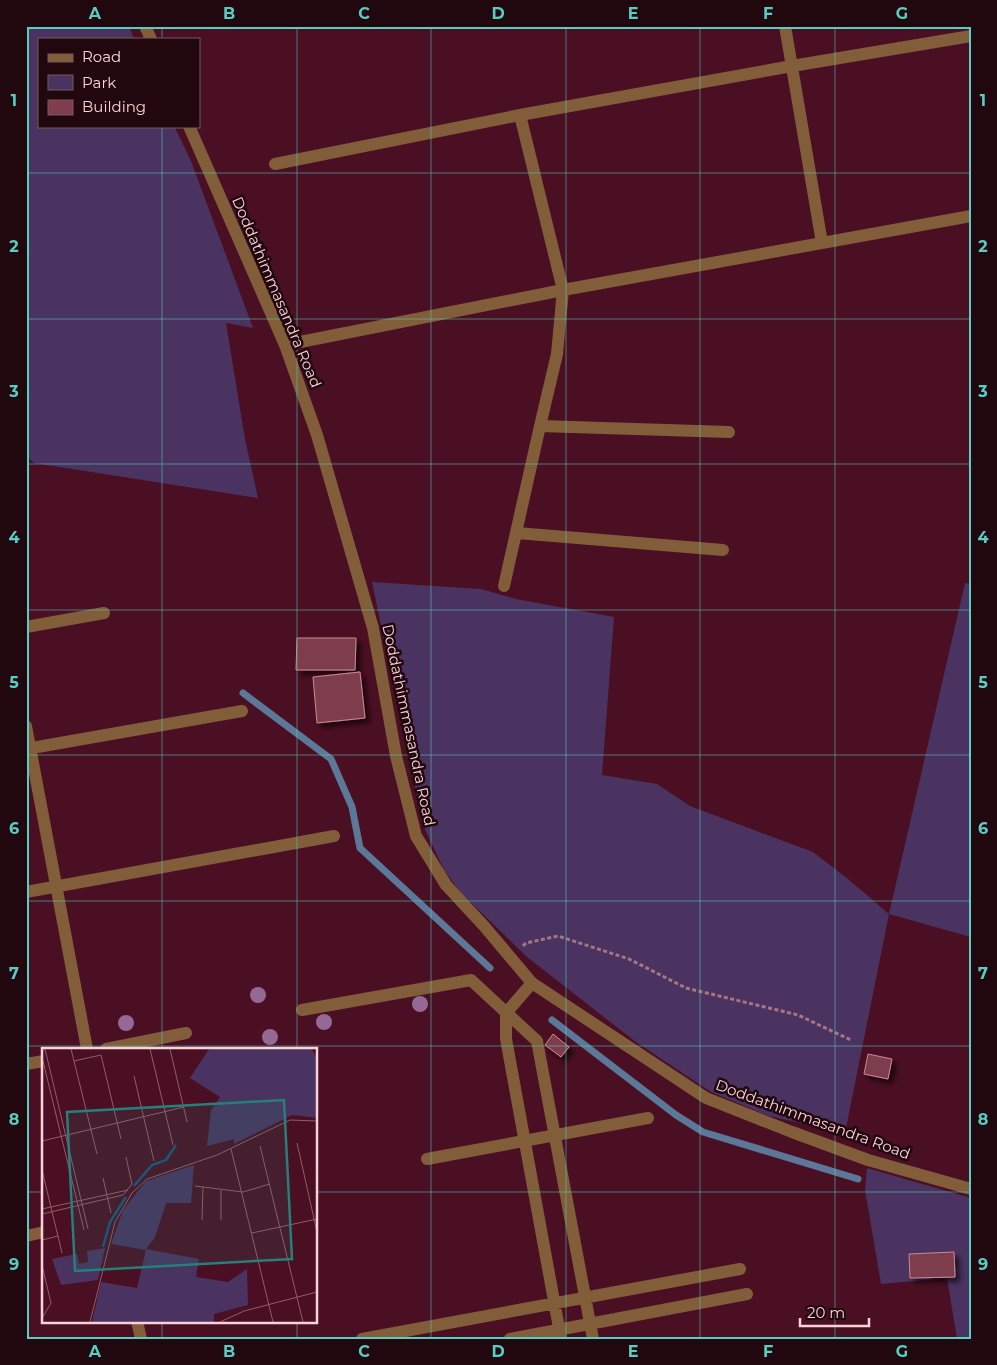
<svg xmlns="http://www.w3.org/2000/svg" width="997" height="1365" viewBox="0 0 997 1365" font-family="Montserrat,sans-serif">
<style>
.green{fill:#4a3360}
.lines{fill:none;stroke-linecap:round;stroke-linejoin:round}
.stream{stroke:#5c7899;stroke-width:7}
.building{fill:#7e3e4d;stroke:#cd8694;filter:url(#shadow)}
.path{stroke:#a77683;stroke-width:3;stroke-dasharray:4 2.5;stroke-linecap:butt}
.minor{stroke:#815e39;stroke-width:12}
.tertiary{stroke:#815e39;stroke-width:12}
.tree{fill:#956996}
.grid{fill:none;stroke:#57cec2;stroke-width:1;stroke-opacity:0.55}
.labels{text-anchor:middle;dominant-baseline:central;stroke-width:5;stroke-linejoin:round;paint-order:stroke}
.street-label{font-size:15px;fill:#f9d2d9;stroke:#21080e}
.inset-river{fill:none;stroke:#18517e;stroke-width:2.5}
.inset-road{fill:none;stroke:#905d6b;stroke-width:1}
.view{fill:#267f79;fill-opacity:0.15;stroke:#267f79;stroke-width:2.5}
.inset-edge{fill:none;stroke:#f9d2d9;stroke-width:2.5}
.neatline{fill:none;stroke:#57cec2;stroke-width:2}
.grid-label{font-size:16px;text-anchor:middle;font-weight:bold;fill:#57cec2}
</style>
<defs>
<filter id="shadow"><feDropShadow dx="4.5" dy="4.5" stdDeviation="2.5" flood-color="#0009"/></filter>
</defs>
<rect width="100%" height="100%" fill="#4a0f22"/>
<path class="green" d="M26,26h103l5,13h-95v87h135l17,35 62,167 -27,-5 19,116 13,59 -224,-35 -8,-7z
M372,582l109,7 35,10 98,18 -12,158 55,9 33,22 123,46 35,27 41,35 76,-331 6,1v353l-82,-23 -44,219 -76,-17 -58,-24 -75,-50 -109,-85 -67,-65 -16,-22 -21,-45z
M867,1168l104,30v141h-14l-10,-61 -66,6 -16,-94z"/>
<g class="lines">
<path class="stream" d="M243,693l88,66 21,48 8,41 130,120
M552,1020l124,95 27,17 155,47"/>
</g>
<path class="building" d="M297,638h59l-1,32h-59z
M360,672l5,46 -48,5 -4,-46z
M553,1034l16,13 -8,10 -16,-12z
M868,1054l24,5 -4,20 -24,-5z
M954,1252l1,25 -45,1 -1,-24z"/>
<g class="lines">
<path class="path" d="M523,946l3,-3 32,-7 71,23 57,29 112,27 53,25"/>
<path class="minor" d="M785,26l37,217
M275,164l245,-49 272,-49 179,-30
M285,345l278,-55 408,-74
M540,426l189,6
M517,533l206,17
M504,586l36,-160 17,-72 6,-64 -43,-175
M26,627l78,-14
M26,726l61,323
M26,749l216,-38
M26,892l308,-56
M532,983l-26,30v26l55,300
M302,1010l169,-30 66,61 56,298
M106,1049l80,-16
M26,1064l18,-3
M427,1159l221,-41
M26,1236l18,-4
M137,1321l4,18
M362,1339l378,-70
M510,1339l237,-45"/>
<path class="tertiary" d="M145,26l6,13
M189,126l96,219 32,90 56,193 23,128 20,80 30,49 38,41 48,57 174,115 86,34 76,28 103,29"/>
</g>
<g class="tree">
<circle cx="258" cy="995" r="8"/>
<circle cx="420" cy="1004" r="8"/>
<circle cx="324" cy="1022" r="8"/>
<circle cx="126" cy="1023" r="8"/>
<circle cx="270" cy="1037" r="8"/>
</g>
<path class="grid" d="M162,26v13M297,26v1023M431,26v1313M566,26v1313M700,26v1313M835,26v1313M162,126v923M26,173h945M26,319h945M26,464h945M26,610h945M26,755h945M26,901h945M26,1046h945M26,1192h18M316,1192h655M162,1321v18M297,1321v18"/>
<g class="labels">
<g class="street-label">
<text transform="translate(277 292) rotate(67)">Doddathimmasandra Road</text>
<text transform="translate(409 725) rotate(78)">Doddathimmasandra Road</text>
<text transform="translate(813 1119) rotate(20)">Doddathimmasandra Road</text>
</g>
</g>
<g transform="translate(42 1048)">
<rect width="275" height="275" fill="#4a0f22"/>
<path d="M167,1h103l5,9v60l-25,-3 -58,29v-5l-27,7 4,-36 9,-13 -30,-19zM152,117l-3,38h-25l-11,34 -9,12 53,10 -3,18 32,5 19,-13 1,36 -34,9v8h-122l9,-40 36,6 9,-38 -35,-6 12,-34 23,-29zM63,200l-7,32 -37,5 -9,-26 25,-5 2,10 9,-2 -1,-11z" fill="#4a3360"/>
<path class="inset-river" d="M92,138l18,-21 14,-5 10,-15M61,199l7,-25 16,-25"/>
<path class="inset-road" d="M3,1l43,180M29,1l26,105M108,1l23,96M128,1l17,73M0,9l42,173M32,13l27,-6 20,84M92,28l20,85M0,93l142,-34M255,95l20,89M218,98l43,176M189,101l42,173M0,122l20,83M61,130l8,35M153,138l48,6 27,-8M179,142v30M0,161l86,-19M0,166l81,-19 9,-11 -6,-27M160,172l1,-33M210,185l65,-14M0,192l16,-4M0,217l9,38 -9,15M48,274l25,-100 17,-29 15,-14 70,-24 73,-35 27,1M178,274l24,-11 73,-19"/>
<path class="view" d="M242,52l8,159 -217,12 -8,-159z"/>
<rect width="275" height="275" class="inset-edge"/>
</g>
<rect width="997" height="1365" fill="none" stroke="#21080e" stroke-width="55"/>
<rect x="38" y="38" width="162" height="90" fill="#21080e" stroke="#77595f"/>
<rect x="48" y="54" width="25" height="8" fill="#815e39" stroke="#77595f"/>
<text x="82" y="62" font-size="15" fill="#f9d2d9">Road</text>
<rect x="48" y="75" width="25" height="15" fill="#4a3360" stroke="#77595f"/>
<text x="82" y="88" font-size="15" fill="#f9d2d9">Park</text>
<rect x="48" y="100" width="25" height="15" fill="#7e3e4d" stroke="#77595f"/>
<text x="82" y="112" font-size="15" fill="#f9d2d9">Building</text>
<path d="M800 1318v8h69v-8" fill="none" stroke="#f9d2d9" stroke-width="2.5"/>
<text x="807" y="1318" font-size="15" fill="#f9d2d9" stroke="#21080e" stroke-width="4" paint-order="stroke">20 m</text>
<rect x="28" y="28" width="942" height="1310" class="neatline"/>
<g class="grid-label">
<text x="95" y="19">A</text>
<text x="229" y="19">B</text>
<text x="364" y="19">C</text>
<text x="498" y="19">D</text>
<text x="633" y="19">E</text>
<text x="768" y="19">F</text>
<text x="902" y="19">G</text>
<text x="14" y="106">1</text>
<text x="983" y="106">1</text>
<text x="14" y="252">2</text>
<text x="983" y="252">2</text>
<text x="14" y="397">3</text>
<text x="983" y="397">3</text>
<text x="14" y="543">4</text>
<text x="983" y="543">4</text>
<text x="14" y="688">5</text>
<text x="983" y="688">5</text>
<text x="14" y="834">6</text>
<text x="983" y="834">6</text>
<text x="14" y="979">7</text>
<text x="983" y="979">7</text>
<text x="14" y="1125">8</text>
<text x="983" y="1125">8</text>
<text x="14" y="1270">9</text>
<text x="983" y="1270">9</text>
<text x="95" y="1357">A</text>
<text x="229" y="1357">B</text>
<text x="364" y="1357">C</text>
<text x="498" y="1357">D</text>
<text x="633" y="1357">E</text>
<text x="768" y="1357">F</text>
<text x="902" y="1357">G</text>
</g>
</svg>
